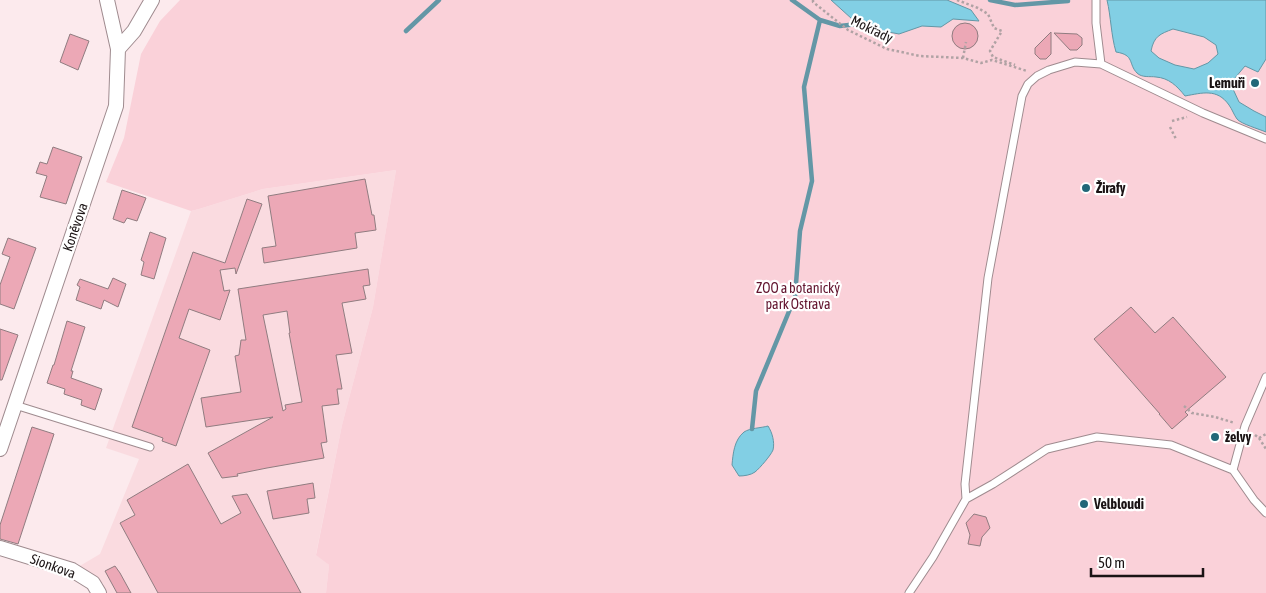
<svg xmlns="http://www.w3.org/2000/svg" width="1266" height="593" viewBox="0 0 1266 593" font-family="'Asap Condensed',sans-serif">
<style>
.built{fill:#fadbe0}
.green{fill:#fad1d9}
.water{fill:#82cfe4;stroke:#6397a6;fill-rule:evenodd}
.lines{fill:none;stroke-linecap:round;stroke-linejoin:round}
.stream{stroke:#6397a6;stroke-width:4.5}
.building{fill:#eca8b6;stroke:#907c80;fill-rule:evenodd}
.lane-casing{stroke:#9f8b8f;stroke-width:9}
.street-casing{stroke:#9f8b8f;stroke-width:16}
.path{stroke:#b0a2a4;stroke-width:2.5;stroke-dasharray:2.5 2.5;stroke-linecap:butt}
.lane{stroke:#fff;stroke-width:7}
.street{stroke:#fff;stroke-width:14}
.poi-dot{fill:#226778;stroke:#fff;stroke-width:2}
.labels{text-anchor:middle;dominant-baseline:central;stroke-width:4.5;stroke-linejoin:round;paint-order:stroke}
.street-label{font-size:14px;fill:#1a1314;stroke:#fff}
.poi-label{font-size:14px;font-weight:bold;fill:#1a1314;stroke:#fff;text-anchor:start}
.park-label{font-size:14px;fill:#62142e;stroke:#fff}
</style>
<rect width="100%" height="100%" fill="#fceaed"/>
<path class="built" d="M396,170l-23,137 -31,118 -26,129 13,11 -3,28h-235l13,-9 -26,-17 22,-13 39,-95 -33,-11 85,-237 8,-2 64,-20z"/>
<path class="green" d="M180,0h1086v593h-940l3,-28 -13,-10 26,-130 31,-118 23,-137 -133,19 -64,20 -8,2 -85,-29 18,-44 17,-84 19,-33z"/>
<path class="water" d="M831,0h116l24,10 8,11 -26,-2 -12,8 -19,-1 -23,8 -21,-4 -26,-11z
M1107,0h159v59l-8,13 -13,-6 -10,12 -2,11 6,13 15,9 12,6v15c-7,-3 -25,-8 -29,-13 -3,-4 -5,-10 -8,-14 -12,-17 -27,-12 -44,-9 -8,-10 -16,-18 -29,-19 -6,-1 -14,1 -19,-4 -9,-9 -2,-18 -21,-21 -5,-17 -5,-35 -9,-52zM1173,29l31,8 12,8 2,9 -10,9 -14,6 -19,-4 -16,-7 -8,-7c3,-15 9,-17 22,-22z
M768,426c4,6 7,16 5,24 -2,5 -13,18 -18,22 -4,3 -11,4 -16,4l-7,-11c1,-11 2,-25 12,-33 6,-4 17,-4 24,-6z"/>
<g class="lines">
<path class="stream" d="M792,0l28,20 20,6 26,-3
M990,0l25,5 53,-4
M406,31l33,-31
M752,429l4,-38 39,-94 5,-66 12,-50 -8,-94 16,-67"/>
</g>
<path class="building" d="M952 36a13 13 0 1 1 26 0a13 13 0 1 1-26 0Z
M1051,32v22l-5,5h-6l-5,-5v-6z
M1054,33l23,1 5,4v7l-5,5h-7z
M70,34l19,7 -11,29 -18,-8z
M53,147l29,10 -16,47 -26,-7 7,-21 -11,-3 4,-11 7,2z
M365,179l7,36h2l2,15 -21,3 2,15 -93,15 -2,-15 14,-2 -8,-50z
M122,190l24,8 -9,23 -10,-3 -3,5 -11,-4z
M247,199l15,5 -26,70 -1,-6 -15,2 4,21 6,-1 -10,30 -31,-11 -10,29 31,12 -34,96 -14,-5 1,-3 -31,-11 61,-175 32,11z
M150,232l16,6 -12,41 -13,-4 3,-13 -3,-2z
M8,238l28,10 -22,61 -14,-5v-19l10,-28 -8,-3z
M368,269l2,16 -7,1 3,13 -24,4 10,50 -16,2 6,34h-5l2,15 -17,2 5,36 -6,1 3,15 -57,10 -30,6 1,2 -16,2 -14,-25 65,-36 -67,10 -5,-29 40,-6 -6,-36 4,-1 2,-15h5l-8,-51zM287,311l3,22h-1l13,69 -17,3 1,4 -3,2 -20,-96z
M113,278l13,6 -8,23 -14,-7 -3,9 -25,-9 4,-13 -3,-2 3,-6 28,10z
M1131,307l24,26 18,-16 53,60 -41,35 3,3 -16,14 -13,-15h1l-66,-75z
M67,321l18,6 -14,44h2l-2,7 31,11 -7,21 -14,-5 1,-5 -18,-6 1,-5 -18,-6 6,-18h1z
M0,329l18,6 -16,45h-2z
M32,427l22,7 -36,110 -18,-5v-14z
M188,464l33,60 20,-11 -9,-17 15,-2 54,99h-143l-38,-70 15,-8 -8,-15z
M313,483l2,15 -8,1 2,14 -36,6 -6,-28z
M974,514l12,3 4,11 -8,9 -2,9 -12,-2 2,-9 -4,-12z
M115,566l5,7 11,20h-14l-12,-22z"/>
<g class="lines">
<defs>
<path id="lane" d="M1096,0v23l5,41 102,49 63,26
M15,405l135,42
M1233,470l12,-44 21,-49
M966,499l-1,-15 23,-206 34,-182 6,-12 9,-8 12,-6 26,-8 26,2
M909,593l24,-36 33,-58 27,-15 54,-35 50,-12 74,8 62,25 21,30 12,13"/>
<path id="street" d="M118,49l16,-18 18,-31
M0,449l116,-343 2,-57 -11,-49
M0,548l72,22 21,13 6,10"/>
</defs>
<use href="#lane" class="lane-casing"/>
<use href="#street" class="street-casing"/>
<path class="path" d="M813,0v2l35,28 39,19 33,7 43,2 18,5 11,-3 35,11
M957,0l21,8 10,6 6,14 8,3 -12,20 3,6 22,8
M963,58l3,-16
M1172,121l15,-4
M1170,127l6,12
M1184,406l8,7 23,4 20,6
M1255,435l4,3 7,11
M1259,438l7,-4"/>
<use href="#lane" class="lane"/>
<use href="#street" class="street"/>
</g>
<g class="poi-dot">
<circle cx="1255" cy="83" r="5"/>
<circle cx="1086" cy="188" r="5"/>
<circle cx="1215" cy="437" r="5"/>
<circle cx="1084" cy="504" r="5"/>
</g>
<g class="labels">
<g class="street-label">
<text transform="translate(872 29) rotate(26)">Mokřady</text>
<text transform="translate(75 227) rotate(-71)">Koněvova</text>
<text transform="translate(53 566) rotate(20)">Sionkova</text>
</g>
<g class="poi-label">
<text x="1245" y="83" text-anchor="end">Lemuři</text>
<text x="1096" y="188">Žirafy</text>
<text x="1225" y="437">želvy</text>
<text x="1094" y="504">Velbloudi</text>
</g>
<g class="park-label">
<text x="798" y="288">ZOO a botanický<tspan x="798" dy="16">park Ostrava</tspan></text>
</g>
</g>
<path d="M1091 568v8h112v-8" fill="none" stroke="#1a1314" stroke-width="2.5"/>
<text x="1098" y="568" font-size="15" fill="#1a1314" stroke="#ffffff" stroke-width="4" paint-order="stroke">50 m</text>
</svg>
